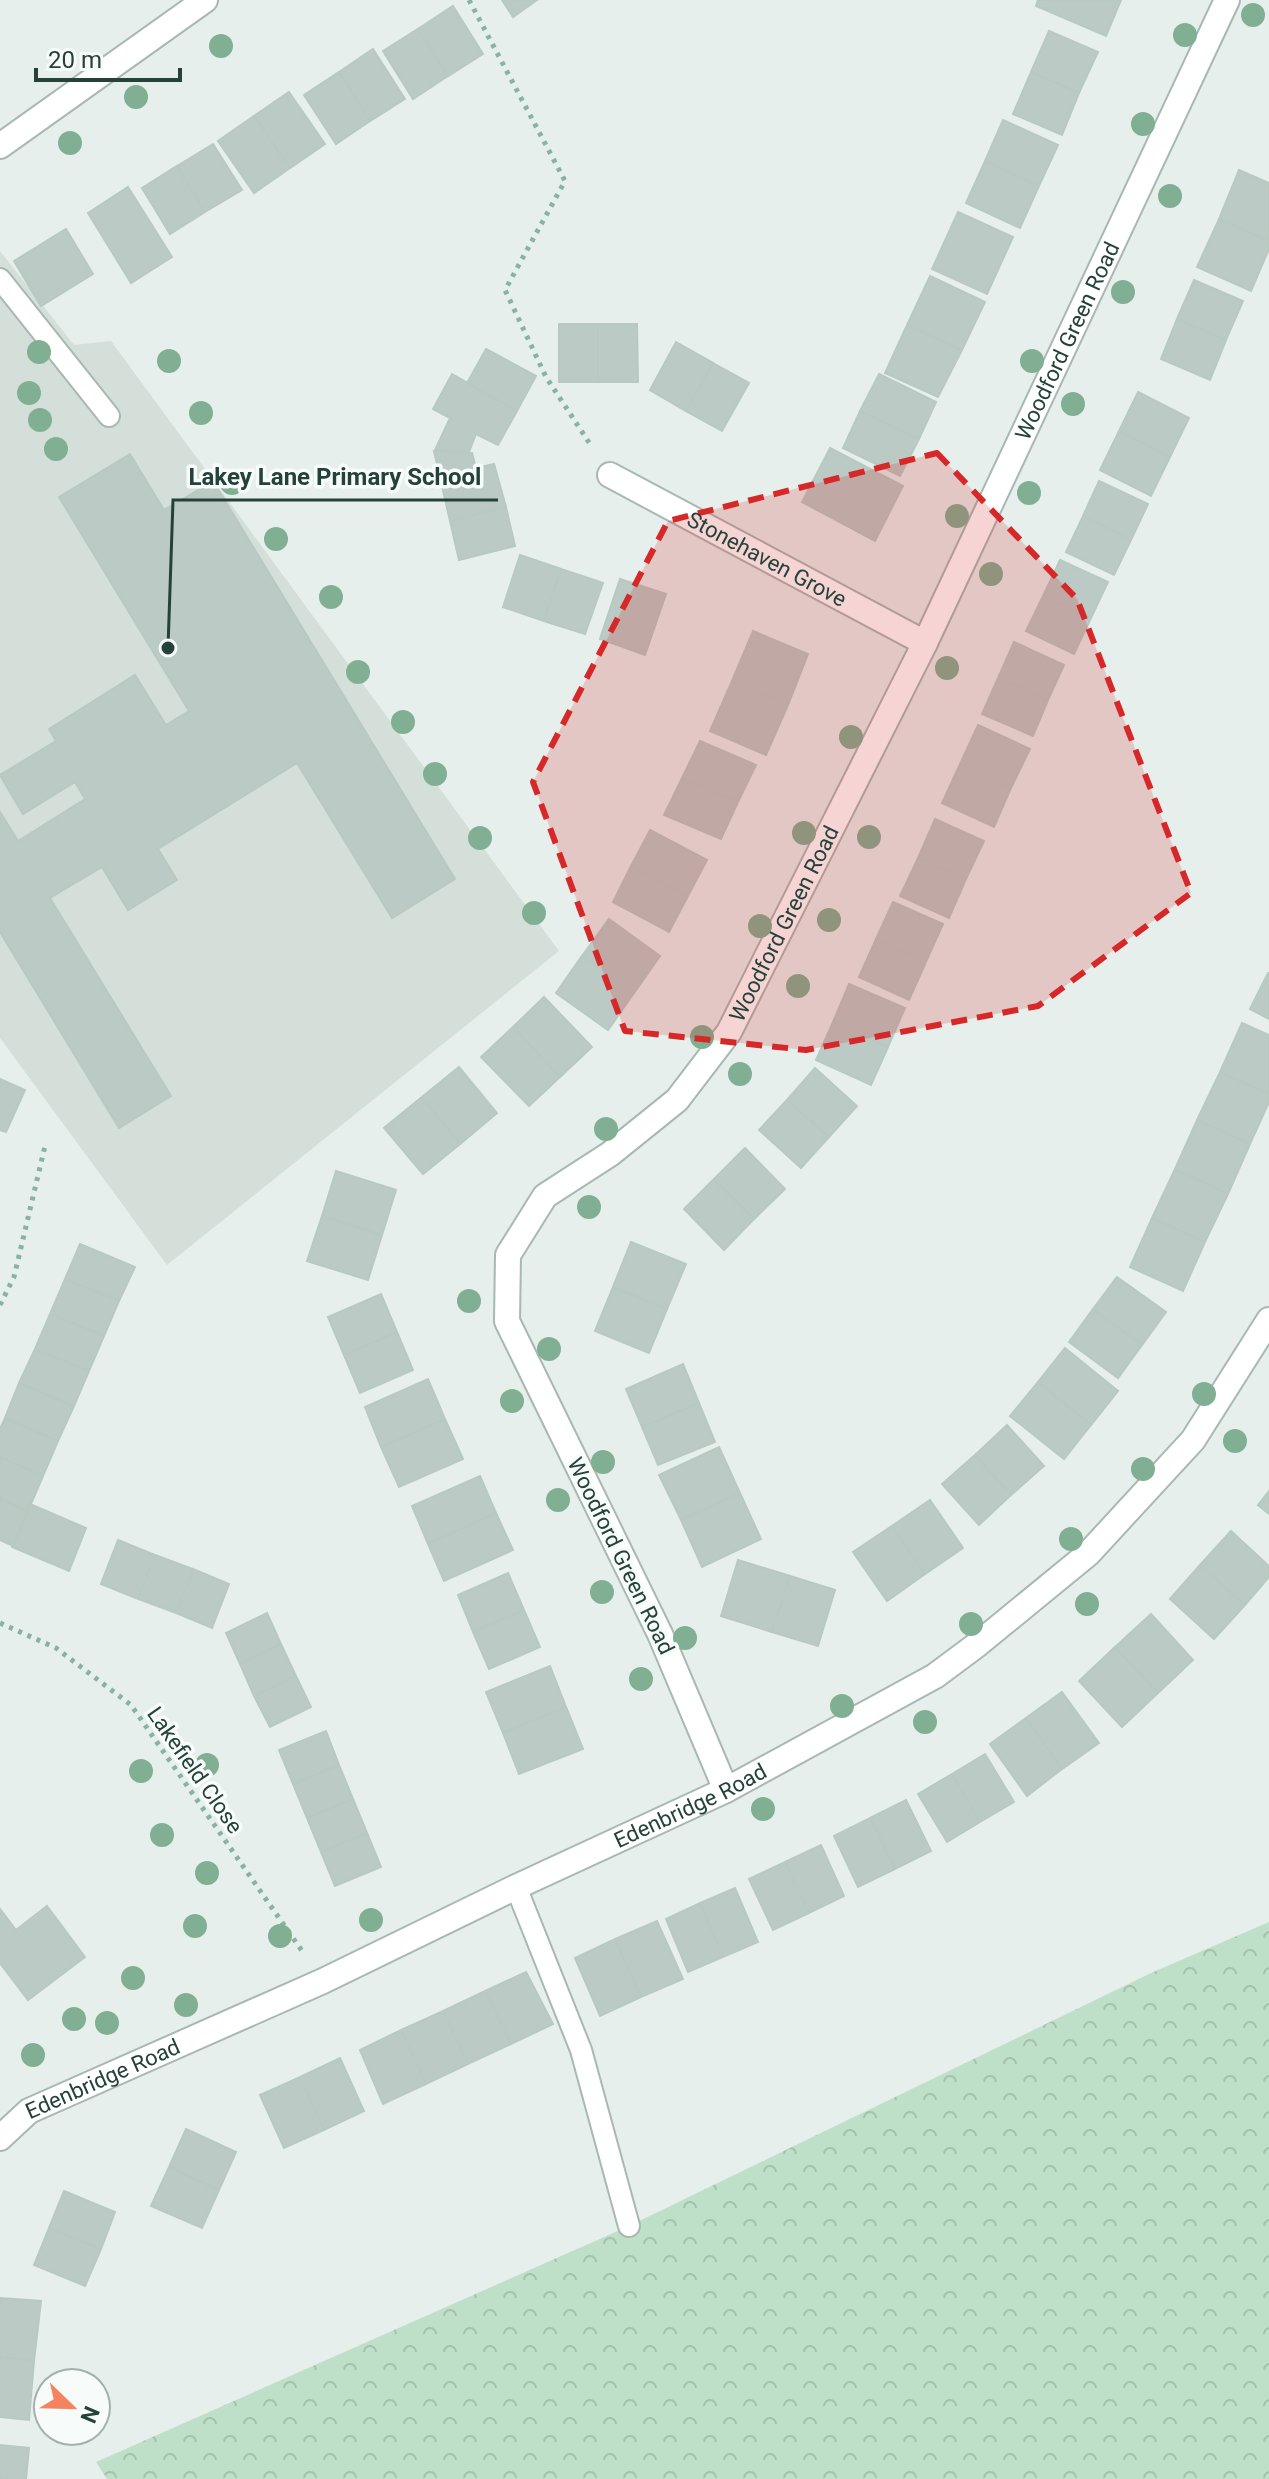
<svg xmlns="http://www.w3.org/2000/svg" width="1269" height="2479" viewBox="0 0 1269 2479" font-family="Roboto,sans-serif">
<style>
.built{fill:#d4dfda}
.forest{fill:url(#forest-crowns)}
.building{fill:#bbcac4;stroke:#b8c9c2;stroke-width:2}
.lines{fill:none;stroke-linecap:round;stroke-linejoin:round}
.service-casing{stroke:#a8b8b2;stroke-width:24}
.minor-casing{stroke:#a8b8b2;stroke-width:28}
.tertiary-casing{stroke:#a8b8b2;stroke-width:28}
.path{stroke:#86b3a5;stroke-width:5;stroke-dasharray:4 6;stroke-linecap:butt}
.service{stroke:#fff;stroke-width:20}
.minor{stroke:#fff;stroke-width:24}
.tertiary{stroke:#fff;stroke-width:24}
.tree{fill:#80af93}
.marked{fill:#d62828;fill-opacity:0.2;stroke:#d62828;stroke-width:6;stroke-dasharray:16 10;stroke-linejoin:round}
.labels{text-anchor:middle;dominant-baseline:central;stroke-width:7;stroke-linejoin:round;paint-order:stroke}
.street-label{font-size:22px;fill:#24423a;stroke:#f7fbf9}
.leader{fill:none;stroke:#24423a;stroke-width:3}
.callout-dot{fill:#24423a;stroke:#f7fbf9;stroke-width:3}
.callout-label{font-size:24px;text-anchor:middle;font-weight:bold;fill:#24423a;stroke:#f7fbf9;stroke-width:7;stroke-linejoin:round;paint-order:stroke}
</style>
<defs>
<pattern id="forest-crowns" width="20" height="18" patternUnits="userSpaceOnUse" patternTransform="scale(2)"><rect width="20" height="18" fill="#bfe0c8"/><path d="M2 6a3 3 0 1 1 6 0M12 15a3 3 0 1 1 6 0" fill="none" stroke="#a4c1ad"/></pattern>
</defs>
<rect width="100%" height="100%" fill="#e6efeb"/>
<path class="built" d="M0,251l74,94 37,-4 448,610 -392,314 -167,-227z"/>
<path class="forest" d="M1269,1922v557h-1162l-11,-17 533,-236 522,-253z"/>
<path class="building" d="M502,0h35l-24,17z
M1038,0h83l-15,36 -70,-30z
M453,6l30,48 -35,22 -30,-47z
M418,29l30,47 -35,23 -30,-48z
M1049,31l49,21 -19,41 -48,-21z
M373,49l32,50 -35,22 -31,-49z
M339,72l31,49 -34,23 -32,-49z
M1031,72l48,21 -17,42 -49,-21z
M289,92l36,52 -35,24 -36,-52z
M254,116l36,52 -36,25 -36,-52z
M1003,120l55,25 -19,41 -54,-25z
M213,144l29,46 -37,22 -28,-46z
M985,161l54,25 -19,42 -54,-25z
M177,166l28,46 -35,22 -28,-46z
M1239,170l30,13v58l-50,-22z
M128,187l44,70 -41,26 -43,-70z
M958,212l55,25 -26,57 -55,-25z
M1219,219l50,22v8l-18,42 -54,-24z
M66,229l27,45 -52,32 -27,-45z
M930,276l55,26 -23,48 -55,-25z
M1194,280l49,21 -17,39 -49,-21z
M1177,319l49,21 -16,40 -49,-21z
M559,324h39v58h-39z
M598,324h39l1,58h-40z
M907,325l55,25 -24,47 -53,-24z
M676,342l37,21 -27,48 -36,-21z
M486,349l50,27 -19,35 -50,-28z
M713,363l36,20 -27,48 -36,-20z
M452,374l65,37 -19,34 -22,-11 -7,18 -34,-2 15,-32 -17,-9z
M879,374l57,28 -17,37 -59,-28z
M1138,392l51,26 -19,39 -51,-26z
M860,411l59,28 -19,37 -57,-28z
M1119,431l51,26 -19,39 -51,-26z
M830,448l73,38 -28,55 -73,-39z
M434,451l38,2 4,15 18,-4 12,43 -56,14z
M130,454l34,56 49,-29 242,398 -63,39 -95,-155 -139,86 19,31 -49,30 -26,-43 -52,31 121,198 -52,32 -119,-196v-120l18,29 67,-42 -10,-17 -52,32 -23,-39 56,-34 -7,-12 86,-54 31,50 23,-14 -130,-214z
M1099,481l49,23 -17,36 -48,-24z
M506,507l9,39 -56,14 -9,-39z
M1083,516l48,24 -17,35 -48,-23z
M520,555l41,14 -17,52 -41,-14z
M1060,560l48,22 -17,36 -48,-22z
M561,569l42,14 -18,51 -41,-13z
M620,579l46,15 -21,61 -45,-16z
M1043,596l48,22 -17,36 -48,-23z
M753,631l55,23 -20,51 -56,-24z
M1014,642l50,23 -16,35 -50,-22z
M998,678l50,22 -15,36 -51,-22z
M732,681l56,24 -22,50 -56,-24z
M978,725l52,24 -19,39 -51,-24z
M700,741l56,24 -18,37 -56,-24z
M960,764l51,24 -17,39 -52,-24z
M682,778l56,24 -17,37 -57,-24z
M935,819l49,22 -18,38 -48,-21z
M650,830l57,30 -19,36 -57,-30z
M918,858l48,21 -17,39 -49,-22z
M631,866l57,30 -19,36 -56,-30z
M893,902l50,22 -17,38 -50,-23z
M609,919l51,37 -26,37 -52,-37z
M876,939l50,23 -17,38 -50,-23z
M582,956l52,37 -26,37 -52,-37z
M1268,973h1v46l-19,-10z
M849,984l56,24 -17,39 -55,-25z
M544,997l48,50 -32,30 -47,-50z
M833,1022l55,25 -17,38 -55,-25z
M1242,1023l27,12v59l-49,-22z
M513,1027l47,50 -31,29 -48,-49z
M459,1067l38,46 -37,31 -38,-47z
M815,1068l42,38 -28,31 -42,-37z
M1220,1072l49,22v8l-19,42 -53,-24z
M0,1079l25,11 -19,42 -6,-2z
M422,1097l38,47 -37,30 -39,-46z
M787,1100l42,37 -28,31 -42,-38z
M1197,1120l53,24 -22,50 -53,-25z
M745,1148l40,41 -31,30 -40,-40z
M1175,1169l53,25 -23,48 -53,-24z
M336,1171l60,19 -14,45 -60,-19z
M714,1179l40,40 -30,31 -40,-41z
M322,1216l60,19 -14,45 -61,-19z
M1152,1218l53,24 -22,49 -53,-24z
M631,1242l55,22 -19,45 -54,-22z
M80,1244l55,23 -16,34 -54,-22z
M1117,1277l49,35 -24,33 -49,-36z
M65,1279l54,22 -15,35 -54,-22z
M613,1287l54,22 -18,44 -54,-22z
M381,1294l16,38 -53,23 -16,-38z
M1093,1309l49,36 -24,33 -49,-36z
M50,1314l54,22 -15,35 -54,-22z
M397,1332l16,38 -53,23 -16,-38z
M1065,1348l53,43 -27,34 -53,-43z
M35,1349l54,22 -15,35 -55,-23z
M683,1364l16,39 -57,24 -16,-38z
M428,1379l17,40 -64,28 -16,-40z
M1038,1382l53,43 -27,34 -54,-43z
M19,1383l55,23 -16,35 -53,-23z
M699,1403l16,39 -57,23 -16,-38z
M5,1418l53,23 -15,35 -43,-19v-28z
M445,1419l18,40 -64,28 -18,-40z
M1007,1425l37,41 -33,29 -36,-40z
M719,1447l21,46 -59,27 -22,-45z
M975,1455l36,40 -32,30 -37,-41z
M0,1457l43,19 -15,35 -28,-12z
M480,1476l16,37 -68,31 -16,-38z
M1269,1491v23l-11,-9z
M740,1493l21,46 -59,28 -21,-47z
M0,1499l28,12 -15,35 -13,-6z
M930,1500l33,48 -38,26 -33,-48z
M30,1504l56,24 -17,43 -57,-24z
M496,1513l17,37 -69,31 -16,-37z
M892,1526l33,48 -38,27 -34,-49z
M1231,1531l38,35v11l-24,28 -45,-40z
M118,1540l37,15 -17,44 -37,-15z
M155,1555l38,14 -17,44 -38,-14z
M738,1560l52,16 -18,56 -51,-16z
M1200,1565l45,40 -31,34 -44,-40z
M193,1569l36,15 -17,44 -36,-15z
M508,1573l16,37 -51,22 -15,-37z
M790,1576l45,14 -17,56 -46,-14z
M524,1610l16,37 -51,22 -16,-37z
M267,1613l14,31 -41,20 -14,-31z
M1151,1614l42,46 -35,33 -43,-46z
M281,1644l15,32 -42,20 -14,-32z
M1115,1647l43,46 -36,34 -43,-46z
M550,1666l16,41 -63,26 -17,-41z
M296,1676l15,31 -41,20 -16,-31z
M1062,1692l37,51 -37,26 -36,-51z
M566,1707l17,42 -64,25 -16,-41z
M1026,1718l36,51 -35,27 -37,-52z
M326,1731l13,34 -46,19 -14,-34z
M985,1754l29,48 -34,20 -28,-48z
M339,1765l14,34 -46,19 -14,-34z
M952,1774l28,48 -33,20 -29,-48z
M353,1799l14,34 -46,19 -14,-34z
M906,1800l25,51 -36,18 -25,-51z
M870,1818l25,51 -37,18 -24,-51z
M367,1833l14,34 -46,19 -14,-34z
M821,1845l23,51 -35,17 -24,-51z
M785,1862l24,51 -36,17 -24,-51z
M735,1888l23,54 -35,15 -23,-54z
M700,1903l23,54 -35,15 -22,-53z
M47,1906l38,51 -57,43 -28,-37v-54l16,21z
M657,1921l26,58 -42,18 -26,-58z
M615,1939l26,58 -41,19 -25,-58z
M526,1972l27,52 -42,20 -26,-53z
M485,1991l26,53 -43,20 -25,-53z
M443,2011l25,53 -42,20 -25,-54z
M401,2030l25,54 -43,20 -23,-54z
M340,2058l24,53 -40,19 -24,-53z
M300,2077l24,53 -40,18 -24,-53z
M186,2129l50,23 -17,38 -50,-23z
M169,2167l50,23 -17,38 -51,-22z
M64,2191l51,21 -14,37 -52,-21z
M49,2228l52,21 -16,37 -51,-21z
M0,2298l41,3 -7,60 -34,-4z
M0,2357l34,4 -5,59 -29,-3z
M0,2445l29,3 -3,31h-26z"/>
<g class="lines">
<defs>
<path id="service" d="M0,279l109,137
M516,1887l65,163 48,176"/>
<g id="minor">
<path id="s1" d="M610,475l315,168"/>
<path id="s2" d="M726,1790l-66,-156 -153,-313 1,-66 37,-59 65,-42 67,-54 52,-68 196,-389 302,-643"/>
<path id="s3" d="M0,2138l29,-27 294,-130 193,-94 210,-97 209,-114 43,-32 110,-90 105,-114 76,-120"/>
</g>
<path id="tertiary" d="M0,146l205,-146"/>
</defs>
<use href="#service" class="service-casing"/>
<use href="#minor" class="minor-casing"/>
<use href="#tertiary" class="tertiary-casing"/>
<path class="path" d="M469,0l96,181 -60,109 41,87 44,67
M0,1305l14,-28 31,-131
M0,1623l56,25 75,57 171,246"/>
<use href="#service" class="service"/>
<use href="#minor" class="minor"/>
<use href="#tertiary" class="tertiary"/>
</g>
<g class="tree">
<circle cx="1253" cy="15" r="12"/>
<circle cx="1185" cy="35" r="12"/>
<circle cx="221" cy="46" r="12"/>
<circle cx="136" cy="97" r="12"/>
<circle cx="1143" cy="124" r="12"/>
<circle cx="70" cy="143" r="12"/>
<circle cx="1170" cy="196" r="12"/>
<circle cx="1123" cy="292" r="12"/>
<circle cx="39" cy="352" r="12"/>
<circle cx="169" cy="361" r="12"/>
<circle cx="1032" cy="361" r="12"/>
<circle cx="29" cy="393" r="12"/>
<circle cx="1073" cy="404" r="12"/>
<circle cx="201" cy="413" r="12"/>
<circle cx="40" cy="420" r="12"/>
<circle cx="56" cy="449" r="12"/>
<circle cx="232" cy="483" r="12"/>
<circle cx="1029" cy="493" r="12"/>
<circle cx="957" cy="516" r="12"/>
<circle cx="276" cy="539" r="12"/>
<circle cx="991" cy="574" r="12"/>
<circle cx="331" cy="597" r="12"/>
<circle cx="947" cy="668" r="12"/>
<circle cx="358" cy="672" r="12"/>
<circle cx="403" cy="722" r="12"/>
<circle cx="851" cy="737" r="12"/>
<circle cx="435" cy="774" r="12"/>
<circle cx="804" cy="833" r="12"/>
<circle cx="869" cy="837" r="12"/>
<circle cx="480" cy="838" r="12"/>
<circle cx="534" cy="913" r="12"/>
<circle cx="829" cy="920" r="12"/>
<circle cx="760" cy="926" r="12"/>
<circle cx="798" cy="986" r="12"/>
<circle cx="702" cy="1037" r="12"/>
<circle cx="740" cy="1074" r="12"/>
<circle cx="606" cy="1129" r="12"/>
<circle cx="589" cy="1207" r="12"/>
<circle cx="469" cy="1301" r="12"/>
<circle cx="549" cy="1349" r="12"/>
<circle cx="1204" cy="1394" r="12"/>
<circle cx="512" cy="1401" r="12"/>
<circle cx="1235" cy="1441" r="12"/>
<circle cx="603" cy="1462" r="12"/>
<circle cx="1143" cy="1469" r="12"/>
<circle cx="558" cy="1500" r="12"/>
<circle cx="1071" cy="1539" r="12"/>
<circle cx="602" cy="1592" r="12"/>
<circle cx="1087" cy="1604" r="12"/>
<circle cx="971" cy="1624" r="12"/>
<circle cx="685" cy="1638" r="12"/>
<circle cx="641" cy="1679" r="12"/>
<circle cx="842" cy="1706" r="12"/>
<circle cx="925" cy="1722" r="12"/>
<circle cx="207" cy="1765" r="12"/>
<circle cx="141" cy="1771" r="12"/>
<circle cx="763" cy="1809" r="12"/>
<circle cx="162" cy="1835" r="12"/>
<circle cx="207" cy="1873" r="12"/>
<circle cx="371" cy="1920" r="12"/>
<circle cx="195" cy="1926" r="12"/>
<circle cx="280" cy="1936" r="12"/>
<circle cx="133" cy="1978" r="12"/>
<circle cx="186" cy="2005" r="12"/>
<circle cx="74" cy="2019" r="12"/>
<circle cx="107" cy="2023" r="12"/>
<circle cx="33" cy="2055" r="12"/>
</g>
<path class="marked" d="M937,453l140,146 114,294 -153,113 -232,44 -181,-19 -92,-249 135,-261z"/>
<g class="labels">
<g class="street-label">
<text stroke="none"><textPath href="#s2" startOffset="1672">Woodford Green Road</textPath></text>
<text stroke="none"><textPath href="#s1" startOffset="178">Stonehaven Grove</textPath></text>
<text stroke="none"><textPath href="#s2" startOffset="1024">Woodford Green Road</textPath></text>
<text transform="translate(621 1556) rotate(64)">Woodford Green Road</text>
<text transform="translate(195 1770) rotate(55)">Lakefield Close</text>
<text stroke="none"><textPath href="#s3" startOffset="768">Edenbridge Road</textPath></text>
<text stroke="none"><textPath href="#s3" startOffset="120">Edenbridge Road</textPath></text>
</g>
</g>
<path class="leader" d="M168 648L173 500H498"/>
<circle class="callout-dot" cx="168" cy="648" r="8"/>
<g class="callout-label">
<text x="335" y="485">Lakey Lane Primary School</text>
</g>
<g transform="translate(72 2407) rotate(113)"><circle r="38" fill="#f7fbf9" stroke="#a3b1ad" stroke-width="2"/>
<path d="M0-6L14 30L0 20L-14 30Z" fill="#f4845f"/>
<text y="-12" font-size="22" font-weight="bold" text-anchor="middle" fill="#24423a">N</text>
</g>
<path d="M36 68v12h144v-12" fill="none" stroke="#24423a" stroke-width="4"/>
<text x="48" y="68" font-size="24" fill="#24423a" stroke="#f7fbf9" stroke-width="6" paint-order="stroke">20 m</text>
</svg>
